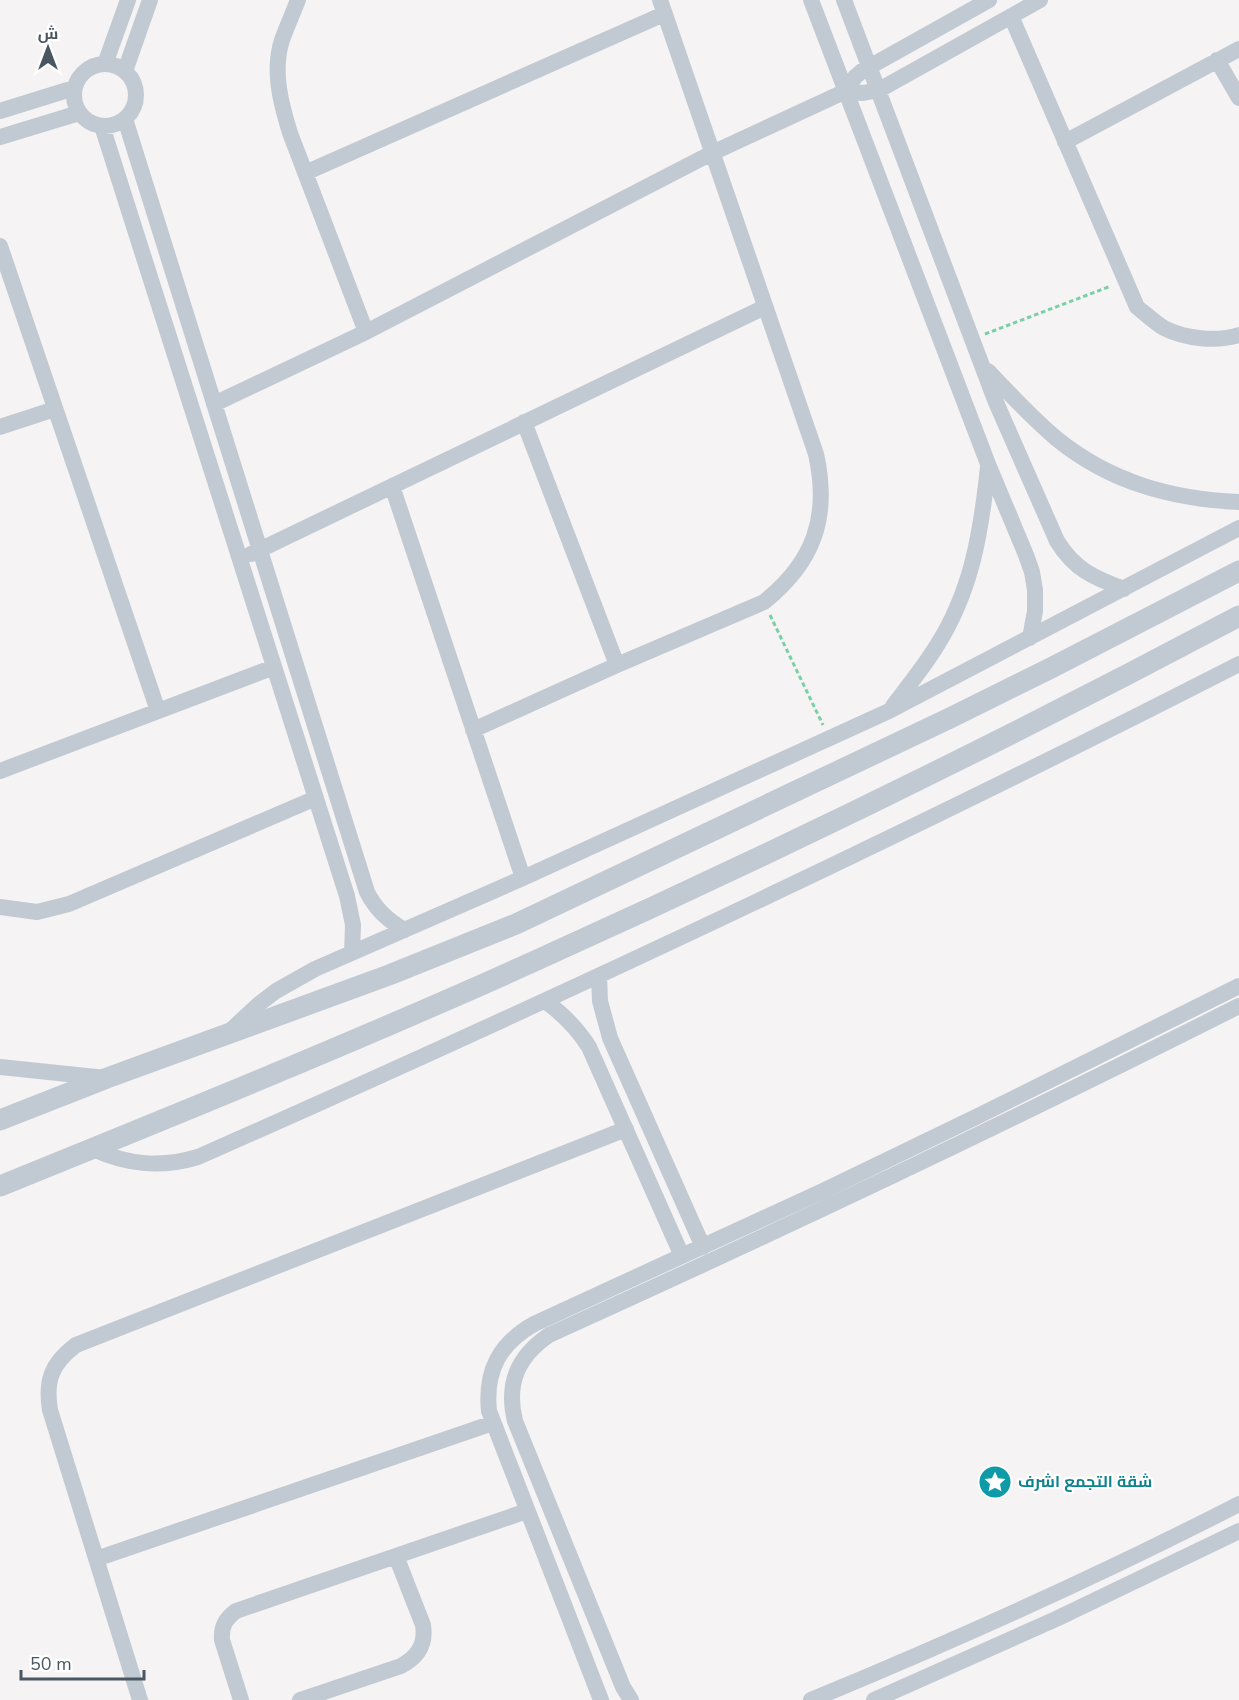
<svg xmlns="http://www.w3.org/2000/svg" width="1239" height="1700" viewBox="0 0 1239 1700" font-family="'Nunito Sans',Cairo,sans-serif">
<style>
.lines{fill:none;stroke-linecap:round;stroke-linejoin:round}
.path{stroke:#7ad0a6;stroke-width:3;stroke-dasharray:4.5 3;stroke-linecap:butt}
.minor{stroke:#c1cad2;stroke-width:16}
.tertiary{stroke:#c1cad2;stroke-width:21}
.labels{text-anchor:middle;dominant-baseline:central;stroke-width:4.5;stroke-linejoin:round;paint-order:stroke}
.culture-label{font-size:16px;font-weight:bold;fill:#0d838f;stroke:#fff;text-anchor:start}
</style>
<rect width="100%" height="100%" fill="#f5f3f3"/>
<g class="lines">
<path class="path" d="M985,334l126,-48
M770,615l53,110"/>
<path class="minor" d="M298,0c-5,13 -11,26 -16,40 -10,31 -1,64 8,93l76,199
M811,0l177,464 38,91 6,17 3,18v21l-5,27
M844,0l151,400 62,141c17,28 37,37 67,48
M1011,16l126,291c9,7 18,16 27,21 21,11 53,14 75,7
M1217,60l22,38
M74 95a31 31 0 1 1 62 0a31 31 0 1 1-62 0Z
M105,64l23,-64
M125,71l25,-71
M846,91l17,2 16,-3 161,-90
M0,111l74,-23
M125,119l242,773c9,18 21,29 38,38
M102,126l245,770 6,29 -1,28
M0,137l79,-24
M1065,142l174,-93
M305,173l359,-159
M0,246l158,465
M988,371c22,23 44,47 69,68 53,43 114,60 182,63
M214,404l152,-72 346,-179 134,-62 9,-14 7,-6 127,-71
M524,422l93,243
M0,427l55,-18
M392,486l131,392
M251,554l514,-247
M893,706c15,-20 30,-38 43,-59 36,-56 45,-115 52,-180
M473,730l144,-65 147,-63c50,-40 66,-85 52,-148l-156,-454
M0,771l274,-104
M0,907l37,5 32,-8 247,-106
M599,976l1,25 10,37 93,209
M545,1001c18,13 32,27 44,46l93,209
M230,1031l29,-27 17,-13 39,-22 208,-91 366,-167 350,-183
M0,1067l106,11
M93,1149c35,16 68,19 105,8 351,-155 699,-318 1041,-493
M96,1559l397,-136
M140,1700l-90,-290c-5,-30 2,-47 26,-65l550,-216
M241,1700l-19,-60c-1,-13 3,-21 14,-29l291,-100
M300,1700l101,-34c17,-9 25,-22 22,-41l-27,-69
M601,1700l-112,-289c-4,-40 10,-67 45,-87l291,-134 149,-72 265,-132
M631,1700l-8,-13 -108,-266c-9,-37 2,-64 34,-86 232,-105 462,-214 690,-329
M811,1700c145,-60 288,-124 428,-196
M874,1700l182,-81 183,-88"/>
<path class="tertiary" d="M0,1120l107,-42 282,-103 127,-51 434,-206 101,-50 188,-97
M0,1186c180,-73 360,-146 537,-226 238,-107 472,-222 702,-344"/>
</g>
<defs>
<symbol id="sight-disc" viewBox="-11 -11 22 22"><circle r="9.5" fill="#0f9aa8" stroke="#fff"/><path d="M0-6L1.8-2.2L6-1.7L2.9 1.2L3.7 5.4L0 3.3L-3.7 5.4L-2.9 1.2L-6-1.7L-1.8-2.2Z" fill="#fff"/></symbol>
</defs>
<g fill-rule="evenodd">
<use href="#sight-disc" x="976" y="1463" width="38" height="38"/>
</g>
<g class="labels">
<g class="culture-label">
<text x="1018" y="1482">شقة التجمع اشرف</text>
</g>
</g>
<g transform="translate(48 48)" stroke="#ffffff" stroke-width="4.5" paint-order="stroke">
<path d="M0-4.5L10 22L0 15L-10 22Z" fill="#4a5661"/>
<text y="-9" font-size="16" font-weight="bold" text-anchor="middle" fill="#4a5661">ش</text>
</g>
<path d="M21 1670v9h123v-9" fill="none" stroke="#4a5661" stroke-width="3"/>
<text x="30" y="1670" font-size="18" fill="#4a5661" stroke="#ffffff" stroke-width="4.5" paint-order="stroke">50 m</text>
</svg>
